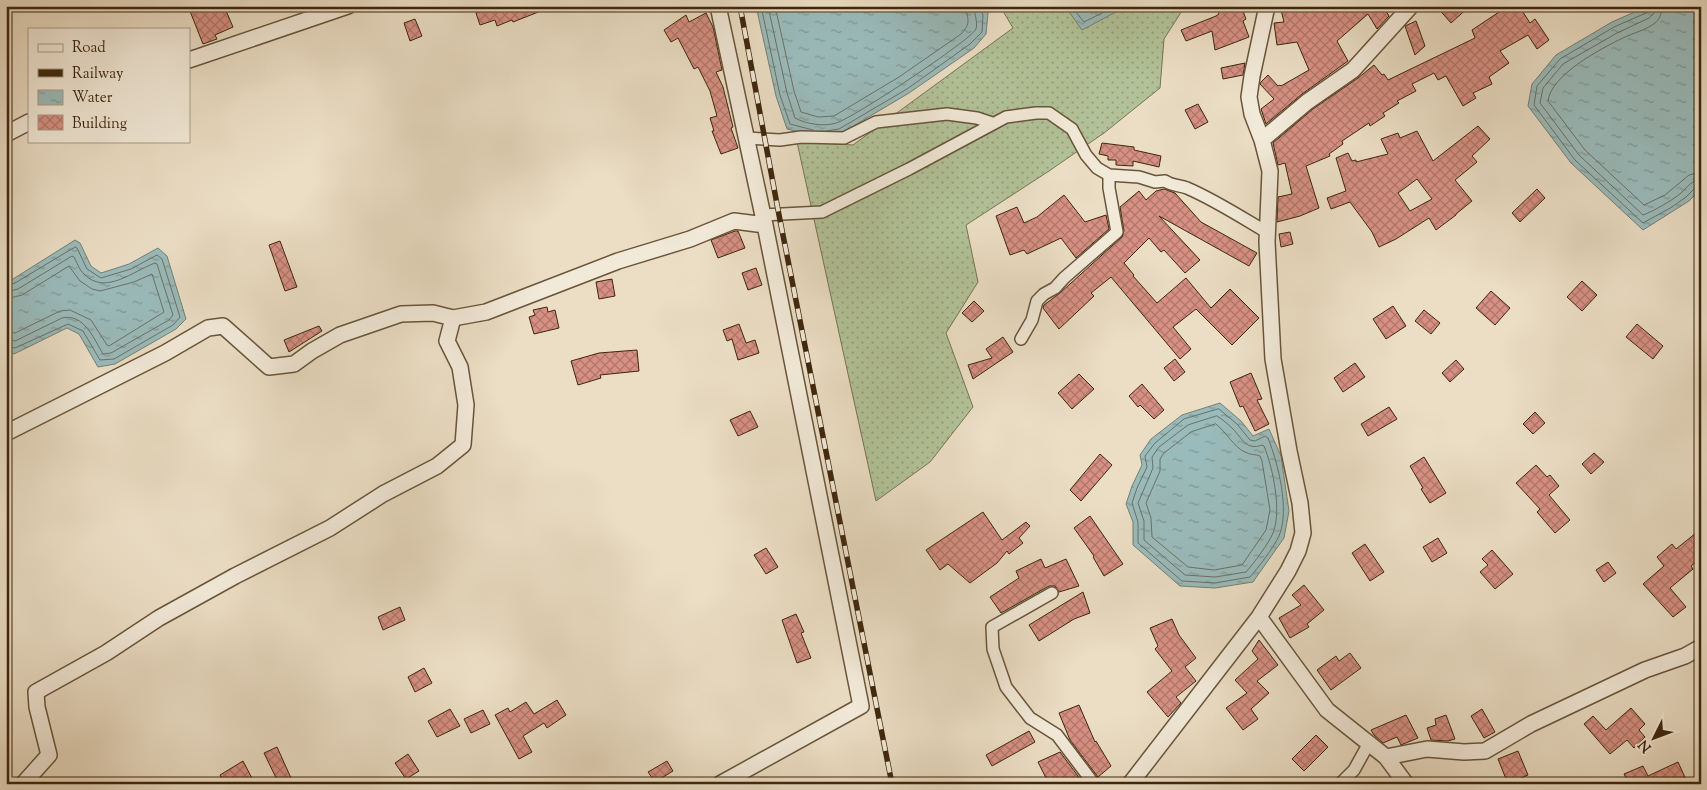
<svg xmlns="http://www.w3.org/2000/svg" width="1707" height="790" viewBox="0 0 1707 790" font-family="'Sorts Mill Goudy',serif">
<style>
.grass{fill:url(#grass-dots);stroke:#787452}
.water{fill:url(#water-ripples);stroke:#758075}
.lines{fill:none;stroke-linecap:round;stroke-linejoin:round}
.shore{stroke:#6c7164;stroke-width:1}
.building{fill:url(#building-cross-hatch);stroke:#3e270d;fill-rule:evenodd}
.pedestrian-casing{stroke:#69553b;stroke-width:14}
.minor-casing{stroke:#69553b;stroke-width:18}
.pedestrian{stroke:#f2ead9;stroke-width:11}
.minor{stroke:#f2ead9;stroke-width:15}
.rail-casing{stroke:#3e270d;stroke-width:5.5}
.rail{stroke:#f2ead9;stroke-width:4;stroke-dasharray:11;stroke-linecap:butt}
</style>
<defs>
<pattern id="grass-dots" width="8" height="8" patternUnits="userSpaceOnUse" patternTransform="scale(1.25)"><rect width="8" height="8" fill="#b2c298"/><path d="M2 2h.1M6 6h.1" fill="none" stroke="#929e7a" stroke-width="1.8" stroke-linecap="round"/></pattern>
<pattern id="water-ripples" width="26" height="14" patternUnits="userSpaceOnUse" patternTransform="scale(1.25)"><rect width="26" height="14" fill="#9abbbb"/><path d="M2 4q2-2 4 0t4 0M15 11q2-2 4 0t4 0" fill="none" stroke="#7f9896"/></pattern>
<pattern id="building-cross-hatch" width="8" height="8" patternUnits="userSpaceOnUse" patternTransform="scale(1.25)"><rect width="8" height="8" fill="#d79083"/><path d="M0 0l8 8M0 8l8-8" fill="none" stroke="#b0766a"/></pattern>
</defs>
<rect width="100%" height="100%" fill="#ebdec5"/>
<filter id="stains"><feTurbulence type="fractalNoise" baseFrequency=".004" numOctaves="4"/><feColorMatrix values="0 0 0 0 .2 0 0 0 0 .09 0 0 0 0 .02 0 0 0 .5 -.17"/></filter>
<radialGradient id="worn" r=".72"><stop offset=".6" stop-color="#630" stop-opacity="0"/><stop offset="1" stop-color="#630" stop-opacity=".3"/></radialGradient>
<path class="grass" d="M1000,6h185l-21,33 -4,49 -56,45 -55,38 -83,54 12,57 -32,51 27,74 -43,55 -54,39 -79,-359 56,3 160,-117z"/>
<path class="water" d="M756,6h228l4,7 -2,21 -12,14 -65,45 -69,41 -23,2 -30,-7 -11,-33z
M1065,6h62l-45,24z
M1648,6h53v183l-12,12 -46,29 -72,-67 -43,-57 4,-22 24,-29 56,-33z
M75,240l5,3 11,23 10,7 28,-9 29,-16 9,8 19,63 -10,10 -61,35 -17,3 -19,-33 -12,-6 -53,26 -8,-4v-69l7,-2z
M1220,403l21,18 12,15 16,-7 12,27 8,55 -5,27 -31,44 -38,6 -35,-2 -47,-41v-23l-7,-18 6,-18 10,-21 -2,-10 11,-16 31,-24z"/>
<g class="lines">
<path class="shore" d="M761,6l19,89 10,29 23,6
M768,6l19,87 8,25c11,6 29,9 41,5 16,-4 135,-83 140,-94 2,-8 -2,-15 -2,-23
M775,6l19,85 7,21 17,5 16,-1 65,-39 62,-43c11,-12 6,-14 5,-28
M1071,6l13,16 32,-16
M1648,6l-2,7 -32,14 -54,32 -23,27 -3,19 41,55 68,63 29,-16 14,-10 10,-10 5,-1
M1655,6l-1,7 -5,5 -32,15 -54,31 -20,24 -3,15 39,52 64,60c9,-3 30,-15 38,-22 7,-6 10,-13 20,-13
M1662,6c0,7 -2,13 -7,17 -9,7 -22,10 -32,15 -23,11 -72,37 -75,63l37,49 59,55 21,-10 24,-20 12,-3
M826,131l13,-2 68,-40 63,-45 12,-12 1,-17 -3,-9
M6,286l9,-3 60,-36 2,1 10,21 14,9 30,-9 26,-14 5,4 18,58 -7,8 -59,34 -14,1 -17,-29 -15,-7 -53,24 -9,-2
M6,292l12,-3 54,-33 2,1c3,5 5,13 10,17 21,22 49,-3 71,-11l2,1 16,51 -4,5 -58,33 -8,1c-9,-15 -19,-41 -41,-36l-47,23 -9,-2
M6,299l16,-4 47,-29 11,15 12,8 8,2 34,-9 18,-8 12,38 -55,34 -2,-1 -16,-25 -21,-10 -10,1 -45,22 -9,-1
M1219,409l18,15 13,16 5,1 10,-5 3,2c10,25 22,72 11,98 -5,11 -21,32 -29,41l-35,6 -33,-2 -44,-38v-21l-6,-19 5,-15 10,-21 -2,-11 10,-13 29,-24z
M1217,416c5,3 11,8 16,13 9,9 13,22 29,16l2,1c9,22 18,65 9,87 -4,10 -19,30 -27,39l-31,5 -30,-2 -41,-35v-19l-6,-18 15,-35 -1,-11 7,-10 29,-22z
M1216,424c10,8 19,24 29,28 5,3 10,2 15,4l2,5 8,49 -4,20 -24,35 -28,5 -26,-3 -36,-30 -1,-19 -5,-15 14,-32v-12l4,-6 27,-21z"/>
</g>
<path class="building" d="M188,6h36l9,21 -18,8 2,4 -14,5z
M490,6h61v1l-38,15 -1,-2 -15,6 -2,-6 -15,5 -4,-12 15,-5z
M1217,6h24l5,13 -3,2 6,16 -34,13 -3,-19 -26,10 -5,-11 35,-14 3,-2z
M1280,6h103l6,10 -12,13 -9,-15 -31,27 11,20 -46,33 -36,30 -5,-15 13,-10 -14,-15 1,-2 7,-7 10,11 2,-1 1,1 28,-16 -12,-28 -20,3 -3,-22 10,-1z
M1436,6h34l-19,17z
M1508,6h11l11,17 5,-4 14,21 -12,9 -9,-14 -28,16 9,12 -20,14 3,7 -19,9 3,5 -13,8 -17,-30 -8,4 -4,-7 -22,11 4,7 -19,10 2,2 -16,10 2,3 -15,10 -1,-3 -27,18 1,3 -14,10 1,2 -24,10 13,42 -19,8 -23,6 1,-25 14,-3 -7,-31 -7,2 -5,-22 40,-34 45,-31 16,-13 8,10 2,-1 4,6 87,-42 -3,-8z
M706,13l7,14 9,43 -6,2 7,15 10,40 -2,1 7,20 -17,6 -9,-23h2l-4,-13 7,-2 -7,-25 -12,-24 -4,2 -16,-31 -7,4 -7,-12 22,-15 3,7z
M415,19l7,17 -12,5 -6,-18z
M1416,21l9,25 -10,9 -10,-29z
M1245,63l-2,12 -20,4 -2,-11z
M1198,104l10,18 -13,7 -10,-19z
M1478,126l12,13 -18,17 5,6 -22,18 17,21 -16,13v1l-20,15 -7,-12 -33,21 -17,8 -7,-15 -22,-30 -19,7 -4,-11 19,-7 -10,-33 12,-5 4,8 4,-1v2l32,-8 -7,-15 17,-6 2,5 17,-7 16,30zM1417,179l15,20 -22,12 -12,-18z
M1102,143l32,4v3l27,6 -2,11 -26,-6v5l-17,-1v-5h-8v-4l-9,-2z
M1164,189l11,4 26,29 56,31 -8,13 -90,-50 41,44 -15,13 -21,-23 -3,2 -12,-14 -25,25 10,12 -1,1 24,27 29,-25 25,30 19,-19 29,29 -27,27 -36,-36 -23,18 18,22 -11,10 -69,-82 -20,16 3,3 -35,33 -16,-21 1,-3 16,-12 62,-56 2,-6 -4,-24 19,-16 7,9 10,-9z
M1537,189l8,9 -25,24 -8,-9z
M1064,195l21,27 21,-7 3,14 -33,29 -15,-20 -34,16 -3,-4 -14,5 -14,-39 21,-9 7,16 13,-6z
M735,231h3l7,17 -27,10 -7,-18z
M1290,232l3,12 -12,3 -2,-13z
M280,241l17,46 -12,4 -16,-46z
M756,268l6,17 -14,5 -6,-17z
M612,279l3,17 -16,3 -3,-17z
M1582,281l15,14 -15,16 -15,-14z
M1491,291l19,17 -15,17 -19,-17z
M974,301l10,10 -12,11 -10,-9z
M1393,306l13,20 -20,13 -13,-20z
M547,307l1,5 7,-2 4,18 -25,6 -5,-17 6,-2 -2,-5z
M1424,310l16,13 -9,11 -16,-13z
M739,324l7,19 9,-3 4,13 -21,7 -6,-21 -5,2 -4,-11z
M1637,324l26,22 -10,13 -27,-22z
M319,326l3,5 -33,21 -5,-12z
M1003,337l10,15 -40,27 -5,-14 24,-7 -6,-9z
M637,350l2,21 -39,4 1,3 -23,7 -7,-24 28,-8z
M1175,359l10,13 -11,9 -10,-13z
M1456,360l8,9 -14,13 -8,-9z
M1355,363l10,14 -22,15 -9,-14z
M1251,373l11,26 -5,1 12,24 -14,7 -12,-25 -3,1 -10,-25z
M1079,374l15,15 -22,20 -14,-16z
M1142,384l22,26 -10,9 -14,-14 -2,2 -9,-11z
M1389,407l8,12 -29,17 -7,-12z
M750,411l8,16 -20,9 -8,-16z
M1535,412l10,11 -12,11 -10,-10z
M1594,453l10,9 -13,12 -9,-10z
M1100,454l12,11 -31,36 -11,-11z
M1424,457l22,36 -16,10 -9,-14 2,-1 -13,-22z
M1536,465l11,12 3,-2 9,11 -10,9 21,25 -15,13 -18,-21 3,-3 -24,-26z
M983,512l19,28 24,-18 4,4 -11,12 4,5 -14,11 -2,-3 -10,12 -27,20 -22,-19 -8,6 -14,-20z
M1090,516l33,48 -19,12 -11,-19 1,-1 -20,-28z
M1701,529v29l-10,8 2,3 -23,19 16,19 -13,10 -30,-33 21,-18 -7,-9 15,-13 4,5z
M1438,538l9,15 -15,9 -9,-15z
M1365,544l19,28 -14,9 -18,-28z
M766,548l12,19 -12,7 -12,-19z
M1492,550l21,24 -18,15 -15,-17 8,-7 -6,-6z
M1041,559l4,9 21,-9 13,27 -20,6 -4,-6h-6l-48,27 -11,-16 29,-19 -3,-7z
M1608,562l8,11 -12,9 -8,-12z
M1304,585l20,25 -17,14 2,3 -19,11 -11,-20 22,-13 -9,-10z
M1083,592l7,21 -16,6 -35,22 -10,-16z
M400,607l5,13 -22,10 -5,-13z
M796,614l8,18 -3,1 10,25 -14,5 -15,-43z
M1172,619l7,16 17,23 -11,9 11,14 -20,16 5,6 -13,14 -21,-25 25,-21 -17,-22 3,-3 -8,-18z
M1259,640l19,25 -21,16 12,12 -18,16 7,10 -15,11 -17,-22 21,-15 -12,-13 23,-21 -6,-8z
M1350,653l11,15 -30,22 -14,-20 19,-14 3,5z
M424,668l8,15 -17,9 -7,-15z
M557,700l9,15 -19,13 -3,-5 -21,13 9,16 -13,7 -24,-44 13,-7 2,4 16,-10 8,12z
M1079,705l16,37 1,-1 15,25 -13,11 -28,-37 -11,-27z
M1631,708l14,16 -6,6 6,7 -11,11 -7,-8 -17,14 -26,-30 9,-8 13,14z
M450,709l10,17 -23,11 -9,-16z
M1482,709l13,23 -11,6 -13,-22z
M483,710l7,14 -19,9 -7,-14z
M1406,715l12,23 -17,7 -4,-8 -14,6 -9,-8 -3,-5z
M1446,715l9,24 -7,2 -17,-1 -4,-12 9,-3 -1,-6z
M1029,731l6,11 -43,24 -6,-11z
M1316,735l12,12 -24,24 -12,-12z
M277,747l14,31 -12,6 -15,-31z
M1518,751l10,24 -20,9 -10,-25z
M1060,752l24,32h-35l-11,-22z
M408,754l11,17 -13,8 -11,-16z
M243,761l12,23h-31l-4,-9z
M667,761l6,10 -18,11 -7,-10z
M1678,762l10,22h-59l-5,-10 19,-8 5,10z"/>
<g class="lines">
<defs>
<path id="pedestrian" d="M746,138l34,2 21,-3 43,1 32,-16 71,-8 30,4 15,5
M763,215l59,-3 87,-43 97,-52 30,-4h13l23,16 14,26 11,13 12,7
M1021,339l11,-19 5,-19 7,-7 11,-6 9,-10 53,-46 -8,-44v-13l30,2 16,5 10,-1c7,5 14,4 22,7 28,12 54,29 81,45
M1052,593l-60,34 1,22 13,38 24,31 27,17 37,49
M1340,784l14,-14 15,-27"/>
<path id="minor" d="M718,6l47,219 96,481 -141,78
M189,60l159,-54
M6,134l23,-12
M1262,140l45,-38 46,-32 58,-64
M6,433l159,-80 43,-25 15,-2 46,41 25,-3 18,-13 28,-16 61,-21 32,-1 20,5 33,-6 132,-51 72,-22 44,-18 31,4
M1259,617l29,-46 10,-20 5,-18 -3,-30 -11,-52 -16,-92 -6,-117 3,-71 -8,-31 -10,-26 -3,-17 3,-21 15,-70
M1386,757l41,-8 37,3 21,-1 46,-27 114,-54 40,-14 16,-9
M23,784l26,-29 -12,-48 -1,-15 70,-39 53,-35 76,-42 95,-48 53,-34 54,-28 26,-21 3,-40 -6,-38 -13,-26 6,-23
M1130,784l129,-167 68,93 59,47 20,27"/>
</defs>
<use href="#pedestrian" class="pedestrian-casing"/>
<use href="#minor" class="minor-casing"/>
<use href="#pedestrian" class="pedestrian"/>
<use href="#minor" class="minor"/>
<defs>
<path id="rail" d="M740,6l39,209 113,569"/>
</defs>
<use href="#rail" class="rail-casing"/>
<use href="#rail" class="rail"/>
</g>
<rect width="1707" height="790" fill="none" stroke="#ebdec5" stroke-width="25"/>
<rect x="8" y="8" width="1692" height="775" fill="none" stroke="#3e270d" stroke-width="2.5"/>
<rect x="12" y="12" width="1682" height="765" fill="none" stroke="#3e270d"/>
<rect x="28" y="28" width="162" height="115" fill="#f2ead9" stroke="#aa9c87"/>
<rect x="38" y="44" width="25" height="8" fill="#f2ead9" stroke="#aa9c87"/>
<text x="72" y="52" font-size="15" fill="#3e270d">Road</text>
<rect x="38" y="69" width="25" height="8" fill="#3e270d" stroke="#aa9c87"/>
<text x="72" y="78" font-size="15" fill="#3e270d">Railway</text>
<rect x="38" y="90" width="25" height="15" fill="url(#water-ripples)" stroke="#aa9c87"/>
<text x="72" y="102" font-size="15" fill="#3e270d">Water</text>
<rect x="38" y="115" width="25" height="15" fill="url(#building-cross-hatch)" stroke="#aa9c87"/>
<text x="72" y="128" font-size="15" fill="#3e270d">Building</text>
<g transform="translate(1654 738) rotate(228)" stroke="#f2ead9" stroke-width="4" paint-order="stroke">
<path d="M0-4L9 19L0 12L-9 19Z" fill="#3e270d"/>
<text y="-8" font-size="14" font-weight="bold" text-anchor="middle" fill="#3e270d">N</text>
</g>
<rect width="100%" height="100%" filter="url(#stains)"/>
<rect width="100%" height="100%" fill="url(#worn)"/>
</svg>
